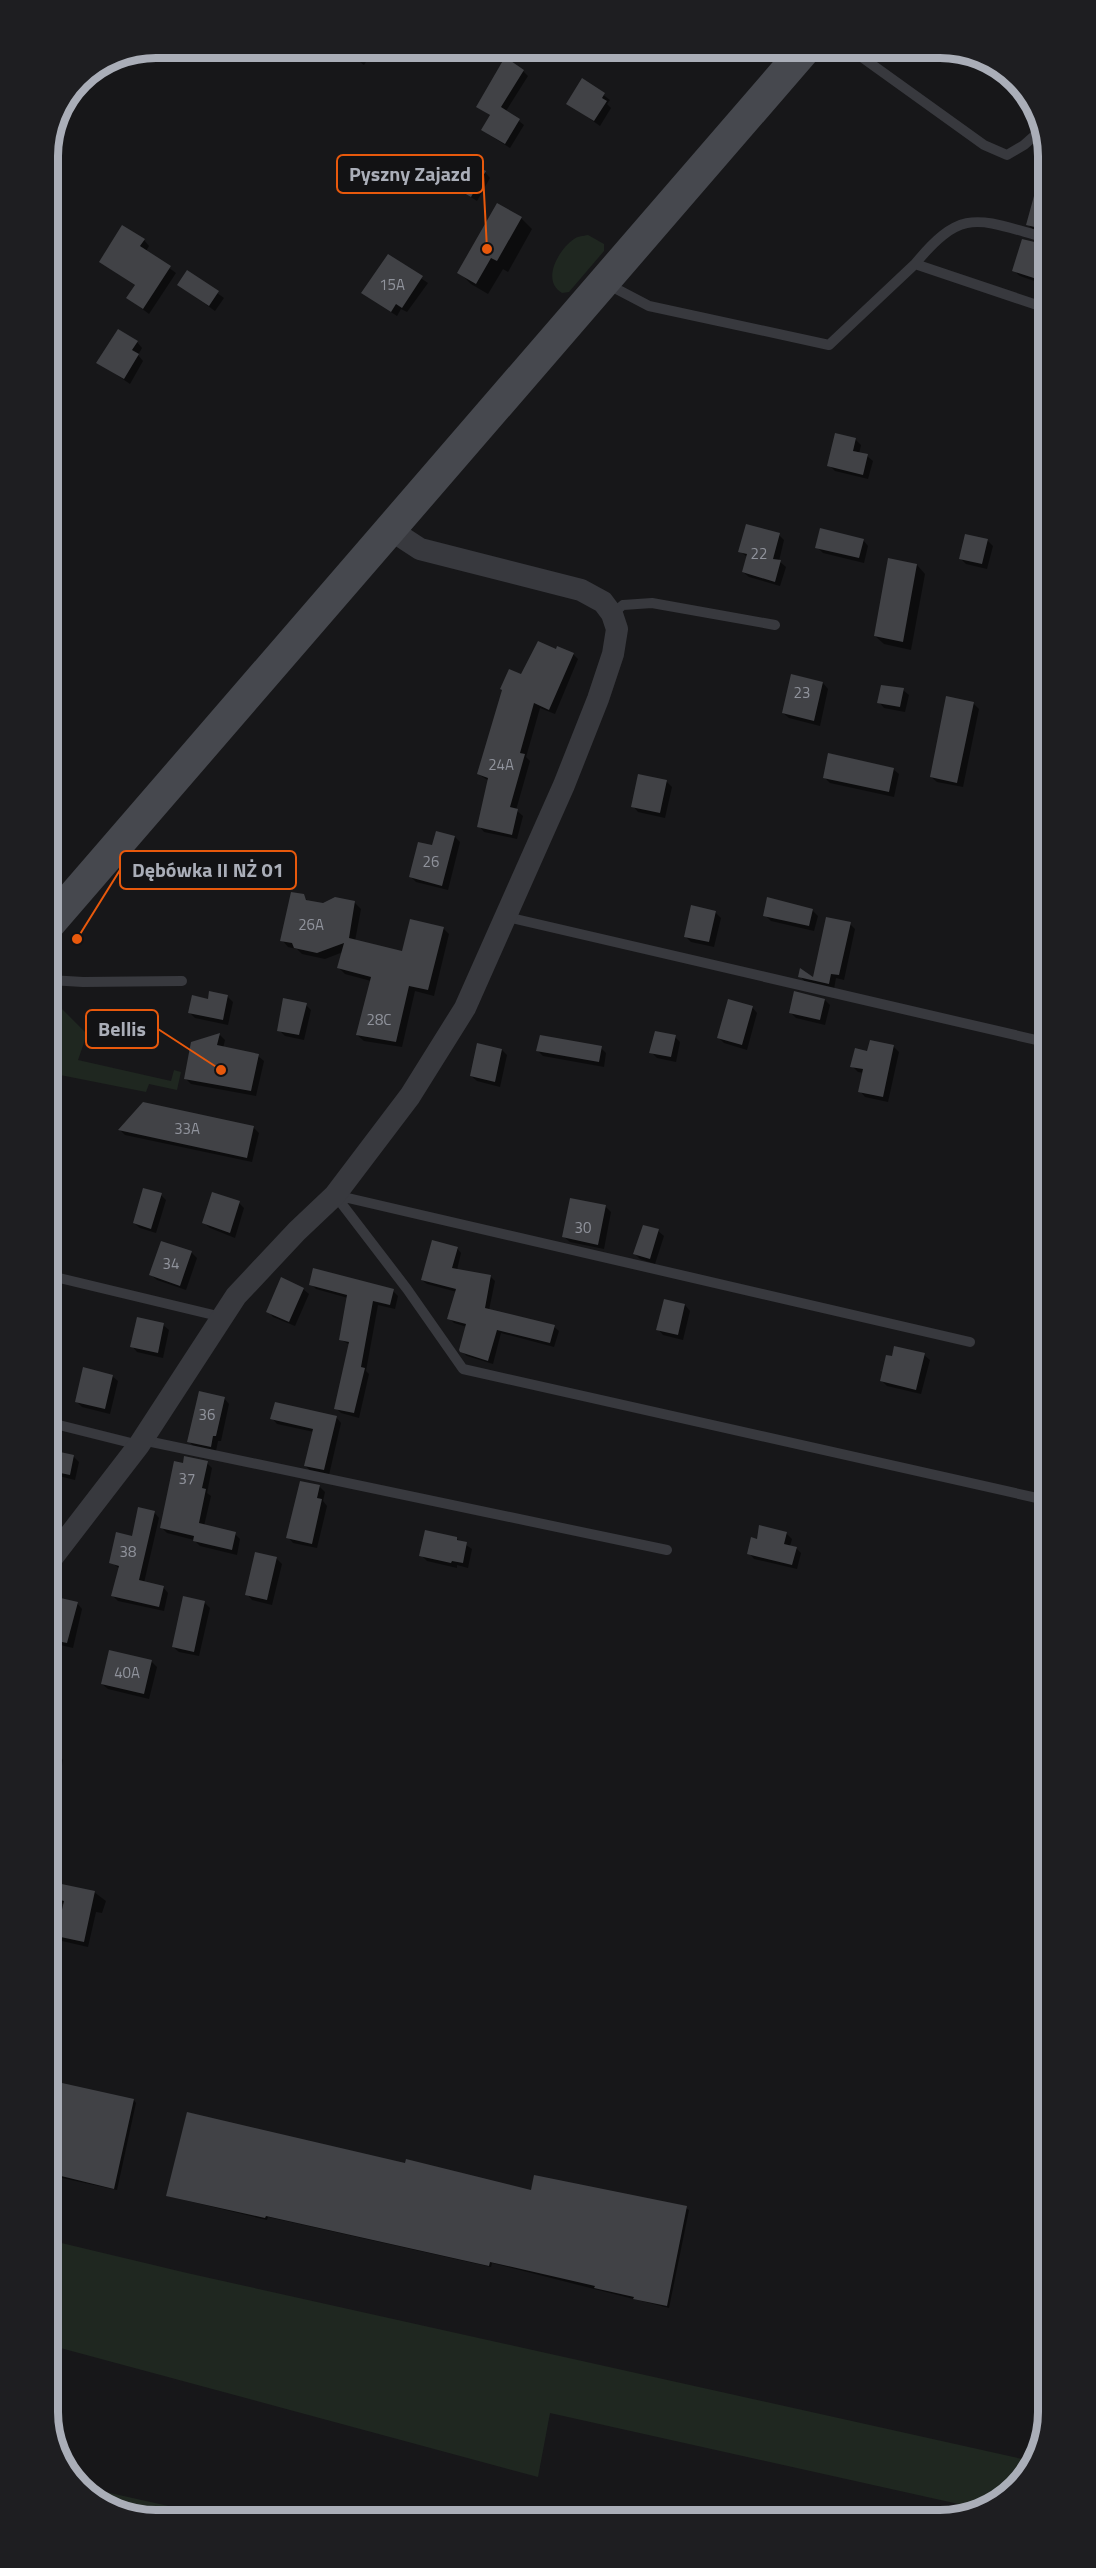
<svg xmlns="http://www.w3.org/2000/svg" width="1096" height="2568" viewBox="0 0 1096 2568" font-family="'Titillium Web',sans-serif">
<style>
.green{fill:#1f2720}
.shadow{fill:#0007}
.building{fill:#414246}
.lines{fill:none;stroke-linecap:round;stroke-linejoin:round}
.lane{stroke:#38393e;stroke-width:10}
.street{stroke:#38393e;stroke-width:22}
.secondary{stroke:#46484e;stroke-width:32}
.labels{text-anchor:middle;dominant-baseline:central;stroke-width:5;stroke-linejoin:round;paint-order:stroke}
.number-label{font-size:15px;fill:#90939c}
.rim{fill:none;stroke:#aaaeb8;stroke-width:8}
.leader{fill:none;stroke:#e8590c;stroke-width:2}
.callout-dot{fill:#e8590c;stroke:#121214;stroke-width:2}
.callout{fill:#121214;stroke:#e8590c;stroke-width:2}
.callout-label{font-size:20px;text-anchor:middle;font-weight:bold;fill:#aaaeb8}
</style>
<rect width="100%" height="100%" fill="#171719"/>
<path class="green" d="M588,235l16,9v7l-35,41 -7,1c-21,-12 -4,-43 12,-54 4,-3 9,-3 14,-4z
M50,997l37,37 -9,26 93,21 3,-11 7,2 -4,18 -28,-6 -3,8 -96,-19z
M53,2241l134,32 844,188 -5,16 -45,32 -431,-96 -12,64 -485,-131z
M83,2487l144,32 -78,1 -59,-23z"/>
<path class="shadow" d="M341,48h34l-11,17z
M523,71l5,5 -22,35 18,14 -14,23 -22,-14 3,-18 -13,-9z
M583,80l27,20 -3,4 4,4 -11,18 -32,-23z
M485,172l5,6 -13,23 -25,-16z
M1043,194v38l-10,-2 -5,-6z
M521,218l11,11 -24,43 -5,-3 -15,25 -17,-10 -12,-12z
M144,240l5,6 -3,5 30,22 -27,41 -21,-16 8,-12 -35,-24z
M1043,245v39l-23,-8 -6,-5z
M388,256l40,27 -21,29 -6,-3 -4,7 -35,-23z
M188,272l36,26 -9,13 -36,-26z
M137,342l5,6 -4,7 5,6 -13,23 -32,-22z
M855,439l6,6 -2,9 8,2 6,5 -5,18 -33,-8 -6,-6z
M779,535l5,5 -5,21 7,6 -6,19 -31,-9 -6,-5 4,-15 -7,-6z
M863,540l5,6 -4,17 -41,-10 -6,-6z
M987,540l6,6 -6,23 -21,-5 -5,-5z
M917,565l8,9 -14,76 -27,-6 -9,-8z
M557,651l16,3 5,5 -23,55 -15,-6 -14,49 4,4 -14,49 7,6 -6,23 -33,-7 -5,-6 10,-45 -11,-7 44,-98z
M823,683l5,6 -8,37 -31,-8 -6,-5z
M903,690l6,5 -4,17 -21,-4 -5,-6z
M973,703l6,6 -16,78 -26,-5 -6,-5z
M893,769l6,5 -5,23 -64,-14 -5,-5z
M639,776l28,6 5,5 -7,31 -27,-6 -5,-6z
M455,837l5,5 -12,48 -32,-8 -5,-5 22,-30z
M303,896l6,6 15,3 31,-2 6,6 -6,32 48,12 40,-25 6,6 -15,62 -19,-5 -13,56 -38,-6 -7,-6 14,-54 -26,-7 -6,-6 4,-16 -18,7 -23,-5 -5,-5 -9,-2 -6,-7z
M812,910l6,6 -4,15 -43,-10 -6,-6z
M715,912l6,6 -7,29 -23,-5 -6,-6z
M850,924l5,5 -11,51 -8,-2 -2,11 -29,-7 -5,-6 14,4z
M227,996l6,6 -5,23 -33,-7 -6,-6 20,-12z
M825,1000l5,5 -5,20 -29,-7 -5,-5z
M306,1005l5,5 -7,30 -19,-4 -6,-6z
M752,1007l5,6 -10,37 -23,-7 -5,-5z
M220,1035l5,5 -2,8 35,8 6,5 -8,35 -65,-12 -6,-6z
M675,1037l5,5 -4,20 -19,-4 -6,-6z
M893,1046l6,6 -11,50 -23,-5 -5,-6 4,-18 -6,-1 -6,-6 16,-13z
M601,1048l5,5 -2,14 -61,-11 -5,-5z
M502,1050l5,5 -7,32 -23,-6 -6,-5z
M253,1127l6,6 -7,29 -127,-27 -5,-5z
M161,1195l5,5 -10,33 -16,-5 -6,-5z
M239,1203l5,5 -9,30 -25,-10 -6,-5z
M605,1206l6,6 -7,37 -34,-7 -6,-5z
M658,1231l6,5 -9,28 -15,-5 -5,-5z
M162,1243l30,10 5,5 -11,32 -29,-10 -6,-5z
M457,1248l4,5 -4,17 33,6 5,5 -6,29 65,17 5,4 -5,16 -53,-14 -8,31 -26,-8 -7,-6 7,-23 -13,-4 -5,-5 8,-26 -30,-8 -5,-4z
M311,1284l82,7 5,5 -3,13 -17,-4 -12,66 3,3 -10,44 -18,-5 -5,-5 14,-63 -10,-6 8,-41 -32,-9z
M303,1289l6,5 -14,32 -22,-9 -5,-6z
M685,1305l5,6 -7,29 -20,-5 -5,-6z
M163,1325l6,5 -6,28 -26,-6 -5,-6z
M924,1355l6,5 -9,34 -34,-8 -5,-5z
M112,1376l6,5 -8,33 -28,-7 -6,-6z
M224,1398l5,6 -8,37h-3l-2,10 -22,-4 -5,-6z
M336,1417l5,6 -12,52 -18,-4 -6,-5 9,-34 -37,-8 -5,-6z
M51,1452l23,5 5,5 -4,18 -24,-6z
M207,1463l5,5 -5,25 4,3 -7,30 31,8 5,5 -3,16 -37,-9 -6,-6 -27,-7 -5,-5 22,-64z
M319,1486l6,6 -2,9 4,5 -10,42 -24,-5 -5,-6z
M154,1512l5,6 -15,65 19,4 5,6 -4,18 -46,-10 -5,-5 7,-27 -9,-7z
M786,1533l6,6 -2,7 6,2 5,5 -4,16 -43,-10 -5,-6 9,-12z
M457,1539l15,10 -4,19 -11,-3v3l-30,-7 -6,-6z
M276,1558l6,6 -10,41 -20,-5 -5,-6z
M52,1597l25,6 5,6 -9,39 -21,-5z
M205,1603l5,5 -11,48 -20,-4 -6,-5z
M151,1661l6,6 -8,32 -41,-10 -6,-5z
M52,1753l6,1 5,6 -3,17 -8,-2z
M52,1883l42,9 12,9 -4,12 -6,-1 -8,35 -26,-6 -5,-5 7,-32 -12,-2z
M53,2082l81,18 2,3 -19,87 -64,-14z
M406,2165l126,27 154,16 3,2 -20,98 -177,-45 -1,4 -223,-50 -1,3 -100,-24z"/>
<path class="building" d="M505,57l19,13 -23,37 19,12 -15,25 -24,-14 9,-15 -14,-8z
M582,78l23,15 -3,5 5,3 -13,20 -28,-17z
M465,159l21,12 -15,26 -21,-12z
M1037,185l6,1v43l-17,-4z
M497,203l25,14 -25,44 -6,-3 -15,26 -19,-11z
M122,225l23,14 -5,7 31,20 -28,43 -17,-11 9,-13 -36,-23z
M1022,239l21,5v37l-31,-10z
M388,254l35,22 -21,32 -6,-4 -5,8 -30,-19z
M187,270l32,21 -10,15 -32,-21z
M118,329l20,12 -6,9 7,4 -15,25 -28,-16z
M835,433l21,5 -3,13 15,3 -5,21 -36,-9z
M746,524l34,9 -7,26 8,1 -6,22 -33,-10 5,-18 -9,-2z
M820,528l44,11 -5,19 -44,-10z
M965,534l23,5 -6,25 -23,-5z
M888,558l29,6 -14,78 -29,-6z
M538,641l18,8 1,-3 17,7 -25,57 -15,-7 -14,50 5,1 -15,53 8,2 -6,26 -35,-8 11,-49 -11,-4 25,-84 -2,-1 9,-20 12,5z
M791,674l32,8 -9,39 -32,-8z
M881,685l23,3 -4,19 -23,-4z
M946,696l28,6 -17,81 -27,-6z
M828,753l66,15 -5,24 -66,-14z
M638,774l29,6 -7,33 -29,-6z
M436,831l19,5 -13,50 -33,-9 9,-35 14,3z
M291,892l13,2 2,6 17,3 12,-6 20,4 -6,37 53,13 8,-32 34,8 -16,63 -19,-4 -13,56 -40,-7 15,-58 -34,-9 7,-25 -27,10 -23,-5 -2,-5 -12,-2z
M767,897l46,12 -4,17 -46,-10z
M691,905l25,6 -7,31 -25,-5z
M826,917l25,5 -12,53 -8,-1 -2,10 -31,-7 2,-9 13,9z
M209,991l19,4 -5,25 -35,-7 4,-18 16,4z
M794,991l31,8 -5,21 -31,-7z
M283,998l24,5 -8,32 -22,-4z
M728,999l25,7 -11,39 -25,-7z
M655,1031l21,4 -5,22 -22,-4z
M220,1033l-3,12 42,9 -8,37 -67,-12 7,-37z
M540,1035l62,11 -3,16 -63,-11z
M870,1040l24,5 -11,52 -25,-5 5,-23 -13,-2 5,-19 12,3z
M477,1043l25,6 -7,33 -25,-6z
M143,1102l111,24 -7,32 -129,-28z
M143,1188l19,5 -11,36 -18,-6z
M212,1192l28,9 -10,32 -28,-10z
M570,1198l36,7 -8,40 -36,-8z
M643,1225l16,4 -9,30 -17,-5z
M432,1240l26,7 -6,21 39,7 -6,33 70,17 -5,18 -53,-13 -9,31 -28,-9 -1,-2 7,-26 -19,-5 9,-30 -35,-9z
M161,1241l31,10 -12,35 -31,-11z
M313,1268l81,21 -4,16 -17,-4 -12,66 4,1 -11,45 -20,-4 15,-67 -10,-2 8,-45 -38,-10z
M281,1277l23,11 -15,34 -23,-10z
M664,1299l21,5 -7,31 -22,-5z
M137,1317l27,6 -6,30 -28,-6z
M894,1346l31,7 -9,37 -36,-9 6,-26 6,1z
M83,1367l30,8 -8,34 -30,-7z
M199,1391l26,6 -9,39h-3l-2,11 -24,-5z
M275,1402l62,14 -13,54 -20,-4 9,-37 -43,-10z
M51,1450l23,5 -4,20 -19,-4z
M184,1456l24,5 -6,27 4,1 -7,34 37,9 -4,18 -39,-9 1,-5 -34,-8 14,-67 9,2z
M300,1481l20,4 -3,13 5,1 -10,45 -26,-6z
M138,1507l17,4 -16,69 25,6 -5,21 -48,-11 8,-30 -10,-3 7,-31 16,4z
M759,1525l28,7 -3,12 13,3 -5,18 -45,-11 4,-17 6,2z
M425,1530l32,7v3l10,2 -4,21 -11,-2 -1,2 -32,-7z
M255,1552l22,5 -10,43 -22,-5z
M52,1596l26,6 -11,41 -15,-3z
M183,1596l22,5 -11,51 -22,-5z
M109,1650l43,10 -8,34 -43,-10z
M52,1882l43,9 -11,51 -28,-6 8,-35 -12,-3z
M53,2081l81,18 -20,90 -61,-15z
M187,2112l218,51 1,-4 125,31 3,-15 153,31 -20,100 -34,-7 1,-2 -40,-9 1,-2 -105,-24 -1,4 -223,-50 -1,2 -99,-22z"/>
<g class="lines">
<path class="lane" d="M849,48l135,97 23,10 17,-10 18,-16
M915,264c47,-57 62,-45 128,-27
M607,284l42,22 180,39 86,-81 128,43
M612,614l11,-9 29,-2 123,22
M507,917l538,125
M50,980l33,2 99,-1
M335,1195l72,94 56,80 583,131
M335,1195l635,147
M51,1276l171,41
M51,1423l88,22
M142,1440l525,110"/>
<path class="street" d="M52,1558l87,-113 97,-149 61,-65 38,-36 75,-99 55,-88 99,-223 34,-86 15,-45 4,-25 -5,-15 -9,-12 -22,-12 -161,-41 -29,-19"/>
<path class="secondary" d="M50,923l756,-875"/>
</g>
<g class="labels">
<g class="number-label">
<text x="392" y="284">15A</text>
<text x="759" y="553">22</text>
<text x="802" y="692">23</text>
<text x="501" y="764">24A</text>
<text x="431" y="861">26</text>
<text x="311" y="924">26A</text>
<text x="379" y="1019">28C</text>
<text x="187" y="1128">33A</text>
<text x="583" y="1227">30</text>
<text x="171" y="1263">34</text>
<text x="207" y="1414">36</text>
<text x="187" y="1478">37</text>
<text x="128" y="1551">38</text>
<text x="127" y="1672">40A</text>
</g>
</g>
<path d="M0 0H1096V2568H0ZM156 58H940A98 98 0 0 1 1038 156V2412A98 98 0 0 1 940 2510H156A98 98 0 0 1 58 2412V156A98 98 0 0 1 156 58Z" fill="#1e1e21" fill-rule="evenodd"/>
<path class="rim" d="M156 58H940A98 98 0 0 1 1038 156V2412A98 98 0 0 1 940 2510H156A98 98 0 0 1 58 2412V156A98 98 0 0 1 156 58Z"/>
<path class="leader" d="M487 249L483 174M77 939L120 870M221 1070L158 1029"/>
<g class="callout-dot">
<circle cx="487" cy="249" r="6"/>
<circle cx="77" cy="939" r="6"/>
<circle cx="221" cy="1070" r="6"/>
</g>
<g class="callout">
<rect x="337" y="155" width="146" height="38" rx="6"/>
<rect x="120" y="851" width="176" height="38" rx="6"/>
<rect x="86" y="1010" width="72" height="38" rx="6"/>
</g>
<g class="callout-label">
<text x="410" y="181">Pyszny Zajazd</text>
<text x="208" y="877">Dębówka II NŻ 01</text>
<text x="122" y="1036">Bellis</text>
</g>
</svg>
